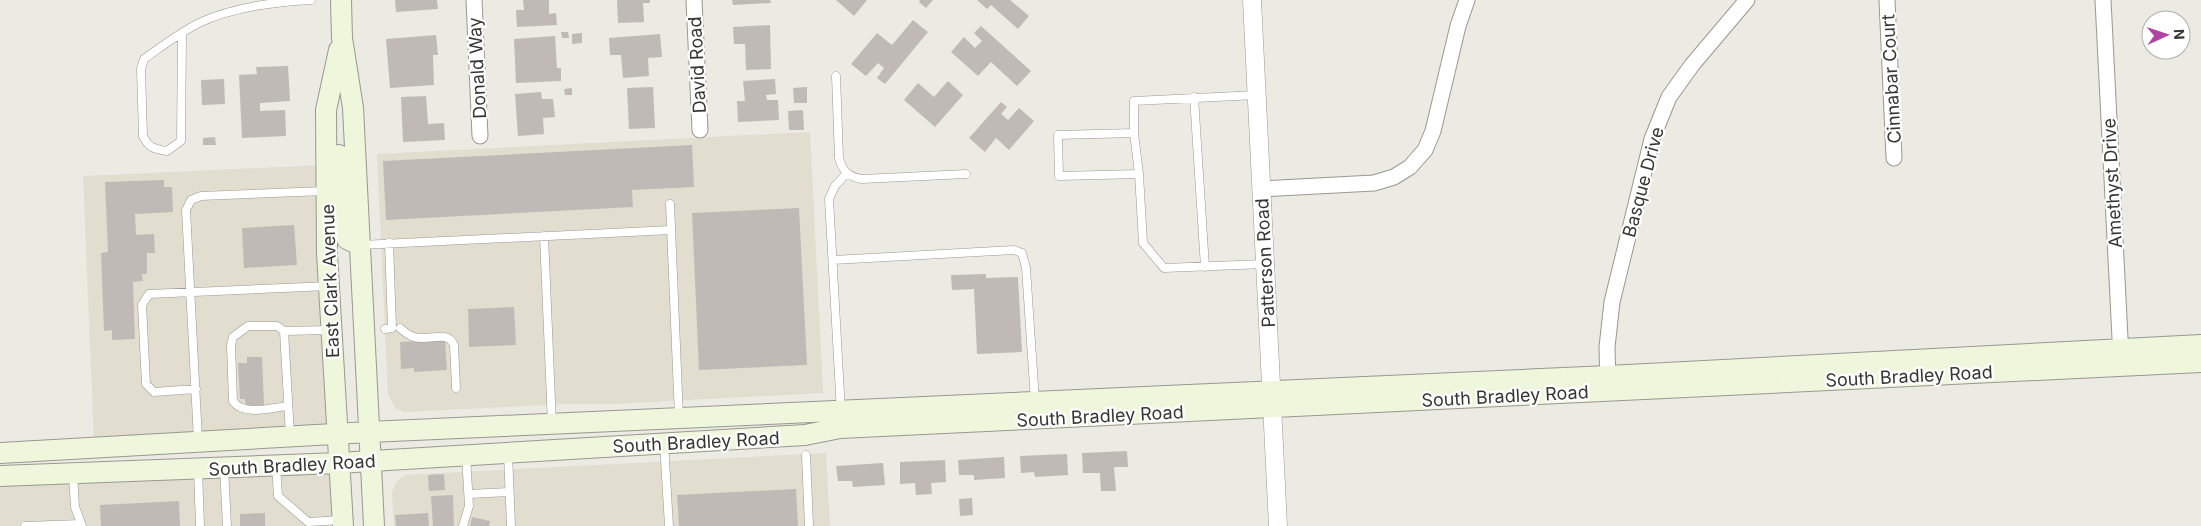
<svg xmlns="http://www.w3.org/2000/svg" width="2201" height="526" viewBox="0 0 2201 526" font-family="Inter,sans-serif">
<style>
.built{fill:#e1ded0}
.building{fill:#bfbab5}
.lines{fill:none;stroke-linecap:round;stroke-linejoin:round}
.service-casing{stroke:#999891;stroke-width:9}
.minor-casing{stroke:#999891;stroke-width:17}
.tertiary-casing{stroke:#999891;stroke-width:19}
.secondary-casing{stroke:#999891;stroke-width:22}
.service{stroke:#fff;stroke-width:8}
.minor{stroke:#fff;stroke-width:15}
.tertiary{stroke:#fff;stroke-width:18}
.secondary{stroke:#eef7dc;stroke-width:20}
.labels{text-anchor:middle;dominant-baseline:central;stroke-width:4.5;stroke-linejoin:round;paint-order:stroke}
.street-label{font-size:18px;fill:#363633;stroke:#fff}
</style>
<rect width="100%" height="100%" fill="#ebeae3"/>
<path class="built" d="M810,132l13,261 -209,11h-48l-161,8 -10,-4 -7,-14 -11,-240z
M322,165l8,262 -236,14 -11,-265z
M826,453l4,73h-436l-2,-34 5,-11 8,-6z
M334,469l3,57h-337v-44z"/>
<path class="building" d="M395,0h42l1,9 -42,3z
M523,0h26v14l7,-1 1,12 -40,2 -1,-17h8z
M617,0h33v3h-7l1,19 -26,1z
M732,0h38l1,3 -38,2z
M836,0h31l-13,16z
M920,0h13l-7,8 -7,-6z
M977,0h33l19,16 -11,13 -27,-24 -4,4z
M913,20l15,12 -43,52 -8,-6 7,-10 -6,-5 -12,13 -15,-12 26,-31 15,12z
M770,25l1,44 -25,1 -1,-26h-11l-1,-17z
M981,26l50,45 -14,15 -26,-24 -13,14 -27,-24 13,-15 11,11 7,-7 -8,-8z
M561,32h7l1,6h-7z
M582,33v10l-10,1v-10z
M660,34l2,23 -14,1 1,18 -26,2 -2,-23h-11l-1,-17z
M436,35l2,20h-5l1,30 -44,3 -4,-49z
M555,36l2,32h4v13l-45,2 -2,-44z
M288,66l2,35 -30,2v8l25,-1 1,26 -44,2 -3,-63 18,-1 -1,-7z
M224,79l1,25 -23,1 -1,-25z
M775,79l1,15 -10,1 1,5h11l1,20 -41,2 -1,-21h8l-2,-20z
M948,81l15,14 -28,32 -31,-27 14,-17 16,14z
M653,87l2,41 -26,1 -2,-41z
M807,87v16h-13l-1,-15z
M572,88v7h-7l-1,-6z
M541,92l1,7h11l2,18 -12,1 1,16 -26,2 -3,-42z
M426,96l2,28 16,-1 1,17 -42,2 -2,-45z
M1001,102l6,5 -6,7 7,6 11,-12 15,13 -25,29 -13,-12 -11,14 -16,-14z
M803,110l1,20h-15l-1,-19z
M215,137l1,8h-13v-7z
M692,145l2,42 -62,3 1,17 -247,13 -3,-59z
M164,180v7h8l1,25 -38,2 1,21 18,-1 1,19h-8v21h-5l1,7 -10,1 2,57 -23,1v-10l-8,1 -3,-78 7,-1 -3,-70z
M799,208l8,157 -108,5 -7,-157z
M294,225l3,40 -53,3 -2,-40z
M986,274v4l32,-1 4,75 -45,2 -3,-65 -22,1 -1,-15z
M514,307l2,38 -47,2 -1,-38z
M445,340l2,30 -33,2v-4l-13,1 -1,-27z
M247,357h15l2,48 -18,1 -1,-7h-5l-2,-36h9z
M1127,451l1,16h-14l2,24h-15l-1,-18h-17l-1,-20z
M1067,454l1,21 -33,2 -1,-5 -13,1 -1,-17z
M1004,457l1,21 -31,2v-5h-15l-1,-15z
M945,460l1,22 -15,1 1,11 -16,1 -1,-12 -15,1v-22z
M883,463l2,22 -32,2 -1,-6h-14l-2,-15z
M444,474l1,16 -16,1 -1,-16z
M796,489l2,37h-119l-2,-31z
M453,495l1,31h-21l-2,-30z
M972,498l1,17 -13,1 -1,-17z
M179,501l1,25h-79l-1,-21z
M265,513v13h-25v-12z
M428,513l1,13h-33l-1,-11z
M472,517l18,4 -1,5h-19z"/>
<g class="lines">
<defs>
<path id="service" d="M182,34l-1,107 -14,10c-13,-2 -18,-3 -24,-15l-2,-67 3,-10c17,-12 35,-26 55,-36 33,-16 75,-21 112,-23
M836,76l3,82c3,13 10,19 23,21l104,-5
M1257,95l-123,6v32l5,41 4,69 21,25 100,-4
M1194,97l11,170
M1134,133l-76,2 1,41 80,-2
M670,204l9,213
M544,236l8,188
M361,245l310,-15
M833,260l181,-10 8,3 4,15 9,133
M400,328c7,6 12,10 21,10 13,1 27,-7 33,7l2,43
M385,329l7,-1 -3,-85
M284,331l-7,-5h-29l-15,11 -2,8 2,56c9,15 38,7 54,5
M196,389l-42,3 -8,-8 -4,-79 7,-11 180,-8
M841,411l-12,-212 6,-13 12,-13
M290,435l-6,-104 47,-1
M198,440l-12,-230 5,-10 10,-4 124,-5
M664,443l5,83
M508,453l3,73
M806,455l3,71
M276,466l2,30 30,26 33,-2
M224,468l3,58
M198,469l2,57
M73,475l2,32 7,19
M469,494l40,-2
M25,526l56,-2
M463,526l6,-20 -3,-51"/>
<path id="minor" d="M474,0l6,136
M694,0l6,130
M1887,0l7,158
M2103,0l18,358
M1261,189l113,-6 20,-6 16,-10 15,-17 8,-19 25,-105 9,-26
M1608,385l-1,-38 5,-45 40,-163 17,-42 23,-32 55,-65"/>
<path id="tertiary" d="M1252,0l26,526"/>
<path id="secondary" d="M341,0l1,38 11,70 21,418
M339,50l-13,60 1,143 16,273
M339,155l4,74 4,10 12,6
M0,453l369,-21 1239,-56 593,-31
M0,476l338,-13 467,-28 35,-7 1361,-66"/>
</defs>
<use href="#service" class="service-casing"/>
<use href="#minor" class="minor-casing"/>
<use href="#tertiary" class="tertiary-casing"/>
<use href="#secondary" class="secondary-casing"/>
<use href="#service" class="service"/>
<use href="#minor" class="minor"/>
<use href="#tertiary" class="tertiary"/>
<use href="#secondary" class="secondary"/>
</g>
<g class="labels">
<g class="street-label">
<text transform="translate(697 65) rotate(-93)">David Road</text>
<text transform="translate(477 68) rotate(-93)">Donald Way</text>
<text transform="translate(1891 79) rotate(-93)">Cinnabar Court</text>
<text transform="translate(1643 182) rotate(-75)">Basque Drive</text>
<text transform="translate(2112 183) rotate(-93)">Amethyst Drive</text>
<text transform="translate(1265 263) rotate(-93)">Patterson Road</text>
<text transform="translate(330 281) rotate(-92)">East Clark Avenue</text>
<text transform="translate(1909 376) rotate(-3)">South Bradley Road</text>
<text transform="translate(1505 396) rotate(-3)">South Bradley Road</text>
<text transform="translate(1100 416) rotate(-3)">South Bradley Road</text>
<text transform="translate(696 442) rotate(-3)">South Bradley Road</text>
<text transform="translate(292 465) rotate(-3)">South Bradley Road</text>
</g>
</g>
<g transform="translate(2166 35) rotate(87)"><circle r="24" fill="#ffffff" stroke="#afafad"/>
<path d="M0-4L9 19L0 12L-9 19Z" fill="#af44a4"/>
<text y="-8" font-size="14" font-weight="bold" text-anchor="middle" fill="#363633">N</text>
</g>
</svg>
